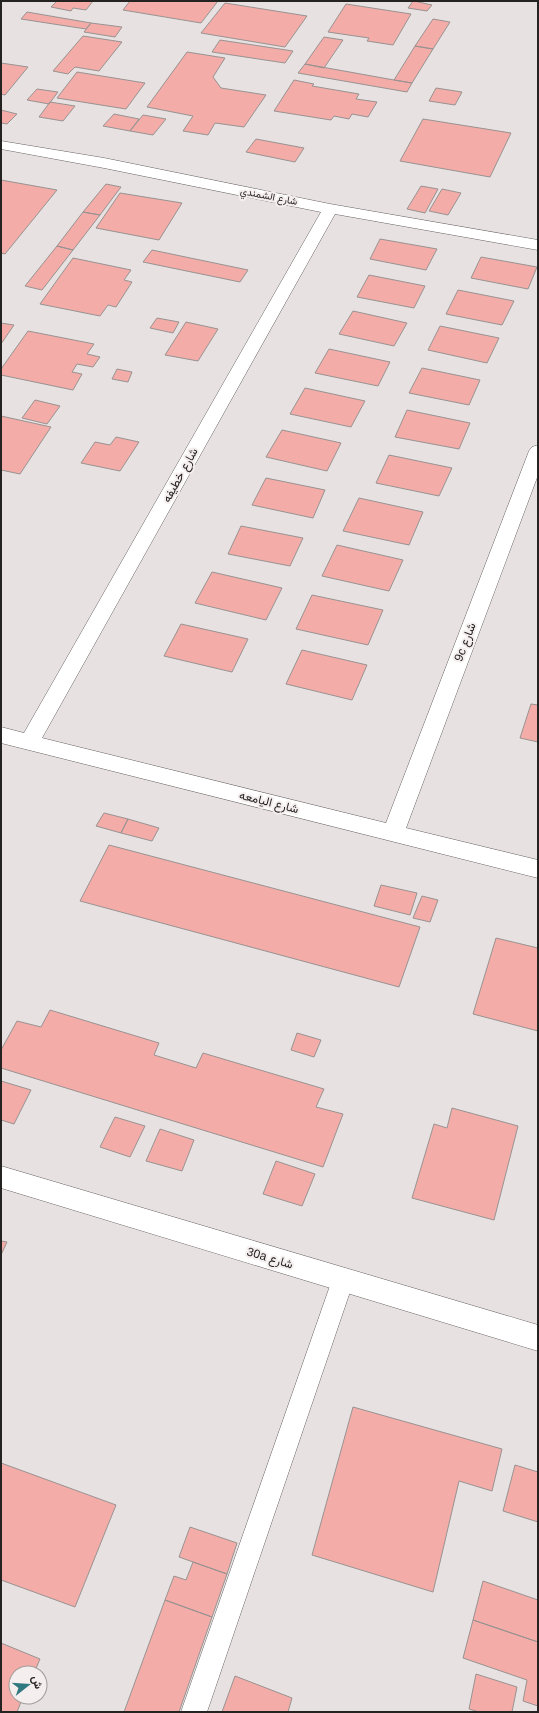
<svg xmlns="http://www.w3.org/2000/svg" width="539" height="1713" viewBox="0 0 539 1713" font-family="Arial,Vazirmatn,sans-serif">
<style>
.building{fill:#f3aca7;stroke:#989392}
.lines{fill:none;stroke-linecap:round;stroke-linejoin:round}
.service-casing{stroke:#686463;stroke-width:1}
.minor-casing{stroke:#686463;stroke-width:1}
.service{fill:#fff;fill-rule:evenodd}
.minor{fill:#fff;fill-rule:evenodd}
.labels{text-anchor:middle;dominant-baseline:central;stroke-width:4;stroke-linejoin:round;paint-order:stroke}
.far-street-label{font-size:10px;fill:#252322;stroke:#f4efee}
.street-label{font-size:12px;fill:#252322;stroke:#f4efee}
</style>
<rect width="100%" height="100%" fill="#e7e1e1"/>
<path class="building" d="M57,1h36l-7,9 -13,-2 -2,3 -20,-4z
M130,1h88l-17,22 -78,-13z
M413,1h1l18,4 -5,6 -19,-3z
M225,3l82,13 -22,31 -84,-14z
M346,4l65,10 -18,31 -26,-4 2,-3 -41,-6z
M27,12l64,11 -5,6 -65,-10z
M433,19l17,3 -17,27 -18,-3z
M91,23l31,4 -7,10 -31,-5z
M83,36l39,6 -23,29 -24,-4 -7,7 -15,-3z
M324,37l19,3 -19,28 -19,-4z
M220,40l73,11 -8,12 -73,-11z
M415,46l18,3 -21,34 -18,-3z
M187,52l38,6 -12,19 8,11 45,7 -22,32 -29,-4 -7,12 -25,-4 10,-15 -46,-9z
M1,63l27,4 -23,28 -4,-1z
M305,64l89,16 18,3 -5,9 -109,-19z
M77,72l68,11 -19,26 -69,-11z
M294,80l20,4 -2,2 47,8 -3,5 21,3 -9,15 -16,-3 -3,5 -15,-3 -3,4 -57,-9z
M436,88l26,4 -7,13 -26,-4z
M37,89l21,3 -9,12 -22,-4z
M50,102l25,4 -12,15 -24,-4z
M1,110l16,4 -10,10 -6,-1z
M114,114l25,5 -9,12 -27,-5z
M143,115l23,4 -13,16 -23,-4z
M423,119l88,14 -21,44 -90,-16z
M256,139l48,9 -9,14 -49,-10z
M1,180l56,10 -52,64 -4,-1z
M106,184l15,3 -21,28 -17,-3z
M421,186l17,3 -13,24 -18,-4z
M442,189l19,4 -13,22 -19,-4z
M120,193l62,10 -23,37 -63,-12z
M83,212l17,3 -27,35 -16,-4z
M380,239l57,10 -11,21 -56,-11z
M57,246l16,4 -31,40 -17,-4z
M152,250l96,20 -8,12 -97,-20z
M481,257l56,10 -9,22 -57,-11z
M73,258l58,12 -7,10 8,2 -16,25 -8,-2 -8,11 -60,-12z
M369,275l56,11 -11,22 -57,-11z
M458,290l56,11 -12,24 -56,-11z
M353,311l54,12 -13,23 -55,-12z
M157,318l22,4 -6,11 -23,-5z
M186,322l32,7 -20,32 -33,-6z
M1,323l13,2 -13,19z
M440,326l59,12 -12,25 -59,-13z
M28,331l66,13 -7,10 13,3 -7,10 -16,-3 -5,8 10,2 -9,16 -72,-15v-6z
M329,349l61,13 -12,24 -63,-13z
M422,368l58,12 -11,25 -60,-12z
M117,369l15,3 -4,10 -16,-3z
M305,388l60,13 -14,26 -61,-13z
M35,400l25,6 -13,18 -25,-6z
M407,410l63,13 -11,26 -64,-12z
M1,416l50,11 -31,47 -19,-4z
M282,430l59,13 -14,28 -61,-14z
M116,437l23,5 -19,29 -39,-8 14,-21 15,3z
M389,455l63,13 -13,28 -63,-13z
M266,478l59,12 -12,28 -61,-13z
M359,498l64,14 -14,33 -66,-14z
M241,526l62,12 -13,28 -62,-12z
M337,545l66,15 -14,31 -67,-15z
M212,572l70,16 -16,32 -71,-17z
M312,595l71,15 -15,35 -72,-16z
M181,624l67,15 -16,33 -68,-16z
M302,650l65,15 -15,35 -66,-16z
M531,704l7,1v37l-18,-4z
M104,813l24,6 -7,14 -25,-7z
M128,819l31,9 -7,13 -31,-8z
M109,845l311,82 -21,60 -319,-86z
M381,885l36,8 -7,22 -36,-9z
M422,896l16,4 -8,22 -17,-4z
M496,938l42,10v83l-65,-17z
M50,1010l109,33 -5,12 42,13 7,-15 121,36 -8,18 27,7 -20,53 -322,-99v-18l16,-29 24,6z
M297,1033l24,7 -7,17 -23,-7z
M1,1081l30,9 -17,34 -13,-4z
M452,1108l66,18 -24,94 -82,-22 22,-74 13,4z
M115,1117l30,9 -15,31 -30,-10z
M160,1129l34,11 -12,31 -36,-10z
M276,1161l39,13 -13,32 -39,-12z
M1,1241l6,1 -6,13z
M353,1407l149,42 -10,42 -33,-10 -26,111 -121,-37z
M1,1463l115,42 -41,102 -74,-27z
M515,1465l23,7v50l-35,-11z
M190,1527l47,16 -10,31 -48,-17z
M193,1562l34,12 -15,43 -47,-17 9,-24 12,4z
M483,1581l55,19v42l-65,-22z
M165,1600l47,17 -33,95h-55z
M473,1620l65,22v64l-15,-5 4,-21 -64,-22z
M1,1643l39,16 -6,14h-18v24h7l-6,15h-16z
M476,1674l41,13 -5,25h-33l-10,-3z
M235,1676l57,22 -4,14h-66z"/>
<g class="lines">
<defs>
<path id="service" d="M343,1270l8,3 3,7 -147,432h-26l151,-432 3,-7z"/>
<path id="minor" d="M1,141l103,17 226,46 208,36v10l-203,-36 -293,524 344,85 143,-372 3,-4 6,-2v30l-132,353 132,32v18l-537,-135v-16l23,6 297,-521 -217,-44 -103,-19z
M1,1166l537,159v26l-537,-163z"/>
</defs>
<use href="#service" class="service-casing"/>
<use href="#minor" class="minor-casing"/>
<use href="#service" class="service"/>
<use href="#minor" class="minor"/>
</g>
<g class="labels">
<g class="far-street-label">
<text transform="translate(269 196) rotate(11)">شارع الشمندي</text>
</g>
<g class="street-label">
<text transform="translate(180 475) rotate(-61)">شارع خطيفه</text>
<text transform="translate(465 642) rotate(-69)">9c شارع</text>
<text transform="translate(269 802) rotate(14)">شارع اليامعه</text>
<text transform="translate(270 1258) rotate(17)">30a شارع</text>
</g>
</g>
<rect width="539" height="1713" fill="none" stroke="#252322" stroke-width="4"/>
<g transform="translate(28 1685) rotate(73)"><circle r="19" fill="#f4efee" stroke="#a19d9c"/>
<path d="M0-3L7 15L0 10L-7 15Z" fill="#307980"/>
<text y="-6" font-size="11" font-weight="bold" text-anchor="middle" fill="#252322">ش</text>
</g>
</svg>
